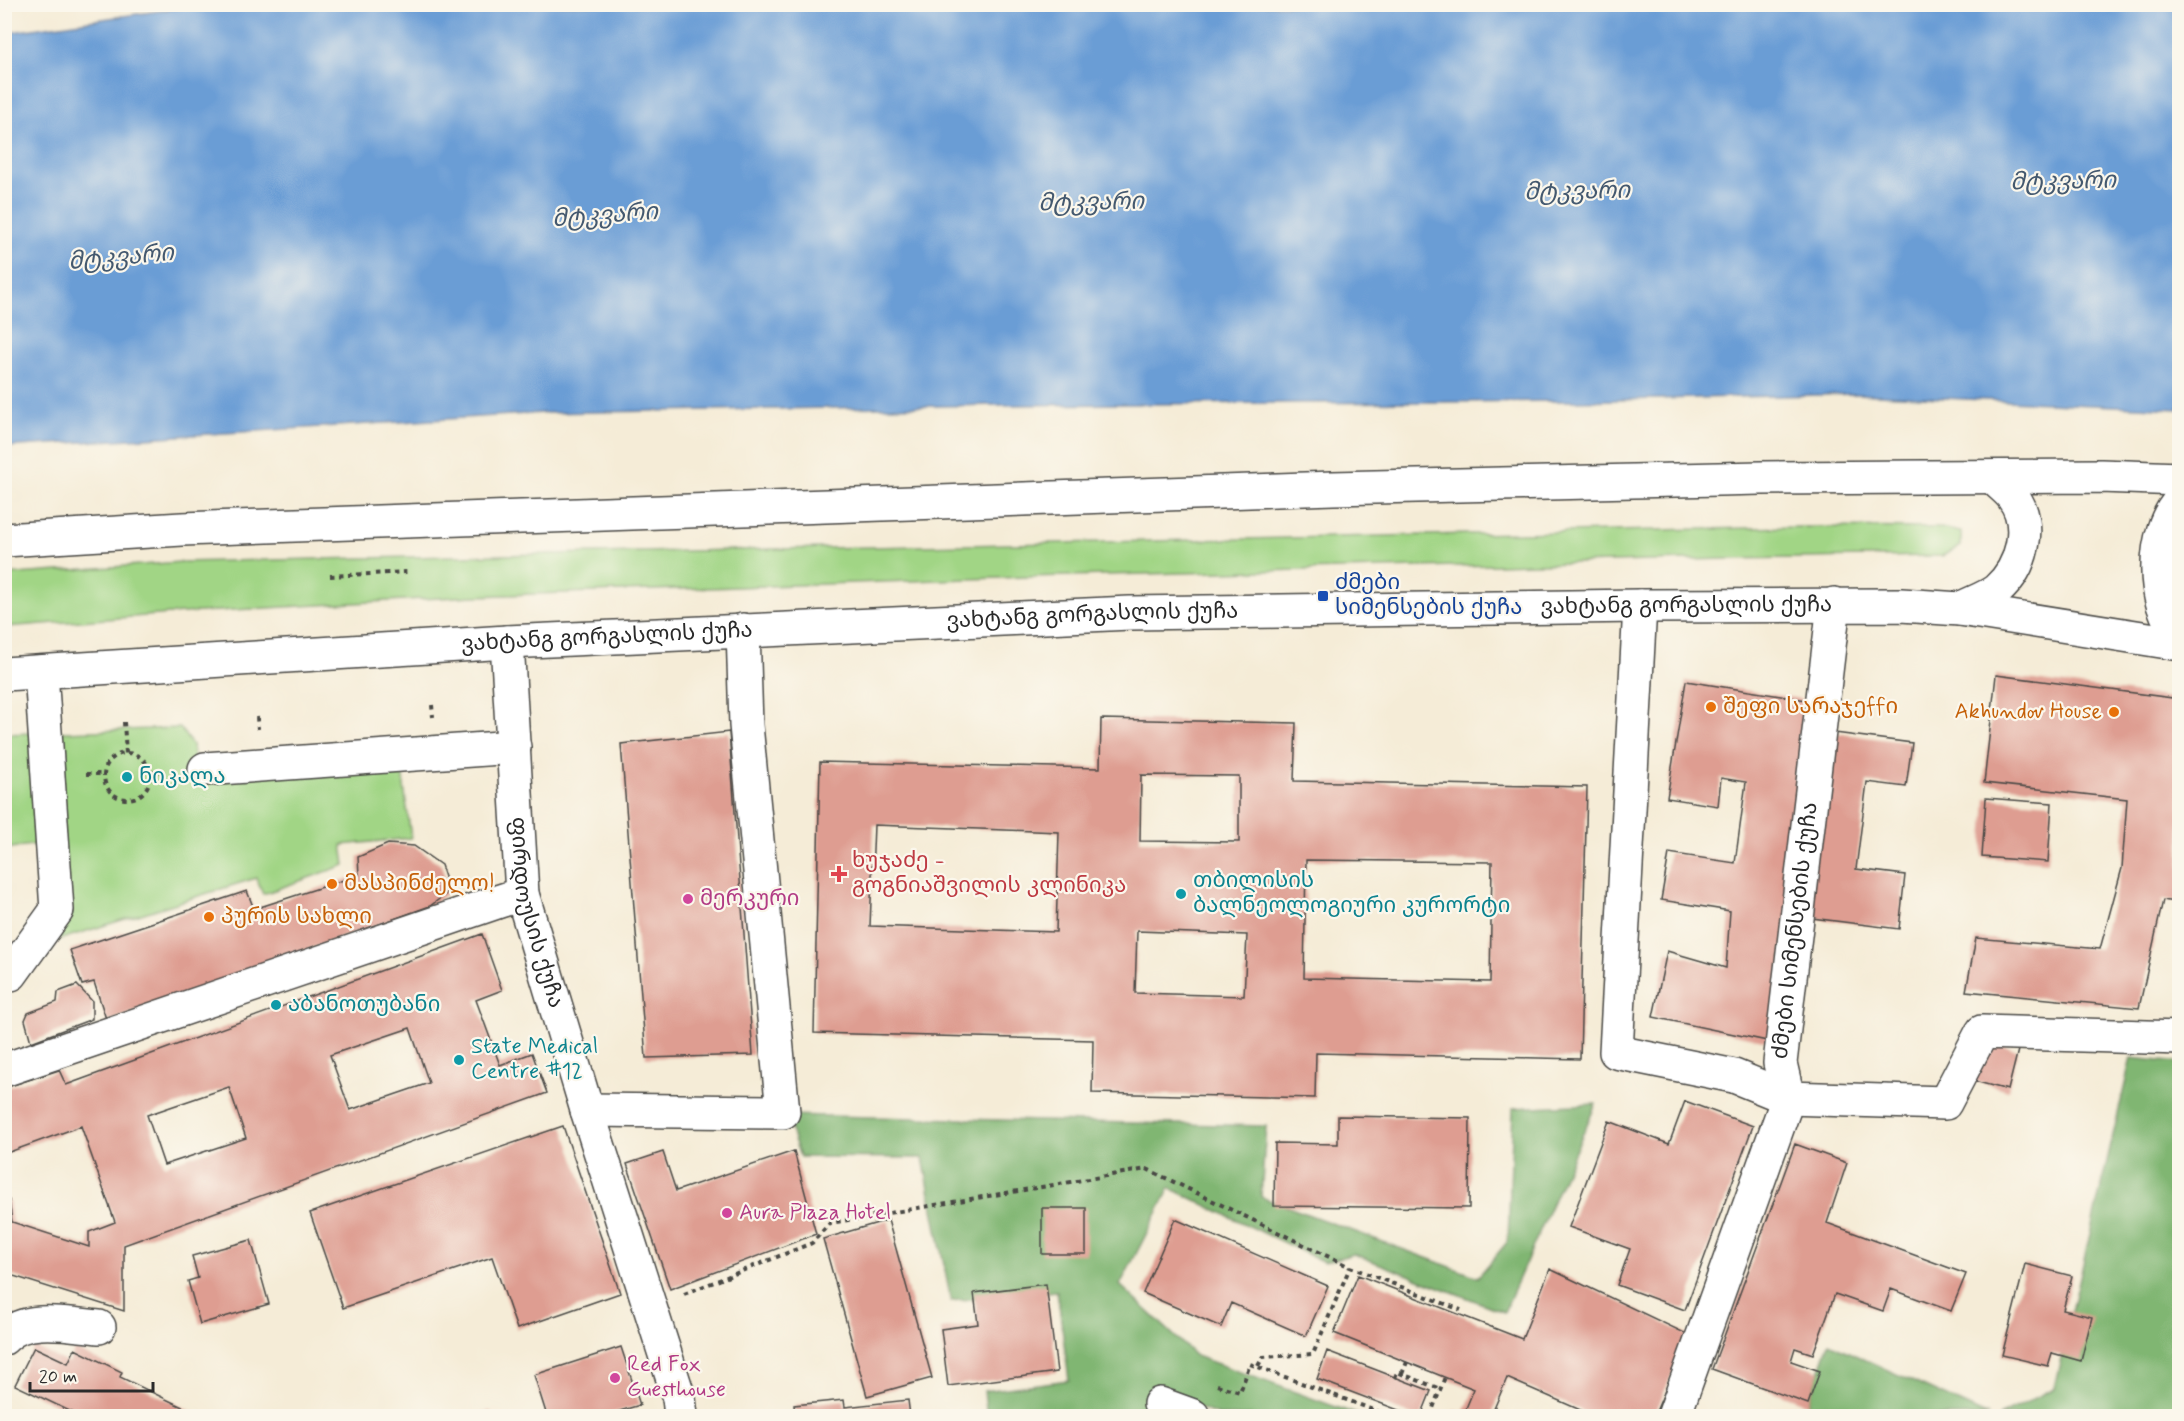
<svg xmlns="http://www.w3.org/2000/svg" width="2184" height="1421" viewBox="0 0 2184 1421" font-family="Mynerve,'Noto Sans Georgian',sans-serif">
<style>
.green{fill:#a1d585;stroke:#668058;stroke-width:1.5}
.forest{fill:#80b672;stroke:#56704e;stroke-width:1.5}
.water{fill:#6a9dd5;stroke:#4a6480;stroke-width:1.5}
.building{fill:#de9d91;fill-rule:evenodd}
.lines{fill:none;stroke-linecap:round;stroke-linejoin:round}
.minor-casing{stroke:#494845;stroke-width:36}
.highway-casing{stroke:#494845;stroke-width:36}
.path{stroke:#494845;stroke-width:4;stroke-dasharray:4.5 4.5;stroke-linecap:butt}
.minor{stroke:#fff;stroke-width:33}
.highway{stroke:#fff;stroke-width:33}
.transit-dot{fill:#1a4fb4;stroke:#fbf7ec;stroke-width:2}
.food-dot{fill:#e8710a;stroke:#fbf7ec;stroke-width:2}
.culture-dot{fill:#0f9aa8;stroke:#fbf7ec;stroke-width:2}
.health-dot{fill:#e0444e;stroke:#fbf7ec;stroke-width:2}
.hotel-dot{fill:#d1479c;stroke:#fbf7ec;stroke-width:2}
.labels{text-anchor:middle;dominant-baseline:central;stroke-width:4.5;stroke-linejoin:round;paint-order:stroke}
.transit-label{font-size:22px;fill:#164399;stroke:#fbf7ec;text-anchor:start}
.street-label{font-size:22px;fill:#2b2b2b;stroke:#fbf7ec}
.food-label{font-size:22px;fill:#c56008;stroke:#fbf7ec;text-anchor:start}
.culture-label{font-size:22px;fill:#0d838f;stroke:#fbf7ec;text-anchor:start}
.health-label{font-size:22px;fill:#be3a42;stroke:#fbf7ec;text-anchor:start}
.hotel-label{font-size:22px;fill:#b23c85;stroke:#fbf7ec;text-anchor:start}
.water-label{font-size:24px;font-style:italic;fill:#44596f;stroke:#fbf7ec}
</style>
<rect width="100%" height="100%" fill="#fbf7ec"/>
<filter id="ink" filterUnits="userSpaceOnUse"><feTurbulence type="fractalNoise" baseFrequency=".0167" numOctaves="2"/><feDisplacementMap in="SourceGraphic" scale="12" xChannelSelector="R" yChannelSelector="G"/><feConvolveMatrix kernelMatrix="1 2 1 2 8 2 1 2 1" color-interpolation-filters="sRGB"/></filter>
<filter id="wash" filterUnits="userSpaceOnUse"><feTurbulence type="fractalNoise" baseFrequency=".008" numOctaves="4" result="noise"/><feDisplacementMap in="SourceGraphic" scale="24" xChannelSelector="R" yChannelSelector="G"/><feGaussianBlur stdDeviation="1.35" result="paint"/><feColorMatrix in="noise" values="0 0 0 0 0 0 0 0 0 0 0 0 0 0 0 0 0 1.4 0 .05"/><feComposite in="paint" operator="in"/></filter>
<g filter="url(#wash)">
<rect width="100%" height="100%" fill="#f5ecd7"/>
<path class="green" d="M1801,527l140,1 20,4v14l-19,10 -216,3 -699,18 -553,19 -291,17 -178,14v-52l176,-13z
M180,728l12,17 5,35 203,-24 11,82 -69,7 3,20 -82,29 -7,-16 -201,63 -17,-97 -33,5v-115z"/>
<path class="forest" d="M2131,1058l48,5v353h-180l55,-28z
M1596,1104l-92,208 -150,-58 -30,8 -154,-74 -50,97 76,71 165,60h-140l-41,-15 -6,15h-187l-3,-25 85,-11 -12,-89 -106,10 -28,-143 -123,-1 -14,-42 480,11 -5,71 217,80 30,-36 5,-133z
M1829,1343l159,73h-184z"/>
<path class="water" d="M200,5h1979v404l-323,-15 -279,7 -578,4 -456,8 -538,34v-414z"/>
<g id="blocks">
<path class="building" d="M1996,675l184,24v204l-17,-3 -24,108 -173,-17 10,-53 124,11 22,-81 5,-69 -143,-16z
M1686,681l133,21 -47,340 -119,-25 14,-66 59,17 4,-57 -69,-11 8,-47 66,10 11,-81 -25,-4 -3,28 -51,-8z
M1101,719l195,4 -2,58 293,6 -7,272 -264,-6 -1,45 -223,-5 1,-53 -279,-7 6,-271 280,6zM1141,775l98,1v66l-99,-1zM874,825l185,7 -3,100 -186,-6zM1306,860l186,2 -2,120 -186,-4zM1137,931l110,4 -3,61 -109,-3z
M729,732l24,323 -107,3 -25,-314z
M1827,732l85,11 -6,44 -39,-5 -11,87 49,6 -6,54 -95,-12z
M1986,798l66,5 -4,59 -66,-5z
M388,844l26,2 27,19 4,12 2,16 -17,13 -323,116 -13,-40 -12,3 -12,-35 177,-59 7,18 105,-34 -1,-18z
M482,934l20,56 -26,10 24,65 32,-12 15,40 -423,152v66l-120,-38v-74l5,1 3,22 77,25v-15l26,-10 -34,-96 -77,28v-66l55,-18 7,15zM410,1028l19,55 -79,27 -20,-55zM229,1087l17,51 -82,27 -17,-50z
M77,985l15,16v18l-61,23 -6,-22 3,-7 29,-11 1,-10z
M1984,1041l34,9 -10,40 -34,-9z
M1685,1101l68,25 -68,184 -68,-25 13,-36 -61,-22 40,-106 60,23z
M1338,1116l132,2 -1,90 -195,-2 1,-63 63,1z
M563,1126l57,167 -103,36 -25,-72 -149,51 -33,-95z
M1795,1144l52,19 -20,60 139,51 -15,37 -60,-22 -8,22 -48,-17 -22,60 -18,-6 -4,13 29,10 -12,33 -96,-35z
M794,1151l22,83 -146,55 -43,-125 36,-12 13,39z
M1042,1208h44v46h-44z
M1175,1219l153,67 -22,50 -75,-33 -10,24 -78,-34z
M888,1220l44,158 -65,18 -44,-157z
M251,1240l18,64 -69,20 -12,-43 10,-3 -6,-22z
M2025,1264l47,12 -9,34 29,7 -11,44 -29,-8 -4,13 -46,-11z
M1550,1269l139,66 -35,81h-60l-87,-38 -16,38h-40l3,-6 10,3 10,-24 -140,-56 24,-58 164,64z
M1046,1284l11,88 -109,14 -7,-57 37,-5 -4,-31z
M34,1347l34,16 7,-14 47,23 -2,5 81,39h-121l-65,-31z
M621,1347l19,58 -37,11h-56l-13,-41z
M1327,1351l104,40 -10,25h-7l-97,-37z
M844,1400l1,7 63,-7 2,16h-115l-1,-11z
M491,1411l1,5h-25v-1z
M249,1413h50v3h-51z"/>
</g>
</g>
<g filter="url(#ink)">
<use href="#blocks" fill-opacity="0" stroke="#494845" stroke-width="1.5"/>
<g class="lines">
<defs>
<g id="minor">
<path d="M1640,606l-24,446 118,24 54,22 157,5 37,-71 198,6"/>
<path id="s1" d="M507,642l15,252 65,216 92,288 2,18"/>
<path d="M205,769l309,-22"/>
<path d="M11,974l46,-64 -16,-238"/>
<path d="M4,1070l496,-169 22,-7"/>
<path d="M587,1110l196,2 -37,-387 -3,-95"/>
<path d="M4,1338c21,-24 68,-13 95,-11"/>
<path d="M1160,1404l33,12"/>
<path id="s2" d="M1674,1416l114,-318 -8,-35 54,-459"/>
</g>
<g id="highway">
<path d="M2180,501c-29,30 -30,104 0,133"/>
<path d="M4,540l178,-11 1151,-41 428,-10 340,-2 79,3"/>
<path d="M1960,609c11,-6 27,-11 37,-19 25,-22 37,-65 16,-93 -5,-7 -14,-13 -20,-20"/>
<path id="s3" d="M4,674l503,-32 623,-29 510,-7 261,-1 59,4 220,35"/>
</g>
</defs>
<use href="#minor" class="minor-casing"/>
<use href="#highway" class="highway-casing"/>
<path class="path" d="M330,576l77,-4
M432,705l1,12
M257,717l1,12
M124,722l2,32
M104 776a23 23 0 1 1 46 0a23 23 0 1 1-46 0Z
M150,773l17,-2
M86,774h19
M684,1294l128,-51 18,-20 317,-54 203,98 111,43
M1258,1366l5,-9 50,-3 37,-87
M1402,1374l5,-12
M1395,1378l2,-6 43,17
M1217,1385l23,7 10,-28 140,52
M1430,1416l15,-39"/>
<use href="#minor" class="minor"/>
<use href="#highway" class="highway"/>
</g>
</g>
<rect class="transit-dot" x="1317" y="590" width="12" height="12" rx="3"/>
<g class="food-dot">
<circle cx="1711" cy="707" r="6"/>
<circle cx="2114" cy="712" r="6"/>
<circle cx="332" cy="884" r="6"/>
<circle cx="209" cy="917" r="6"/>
</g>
<g class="culture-dot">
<circle cx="127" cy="777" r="6"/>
<circle cx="1181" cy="894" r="6"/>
<circle cx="276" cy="1005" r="6"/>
<circle cx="459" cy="1060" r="6"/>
</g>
<path class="health-dot" d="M836 865h6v6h6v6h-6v6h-6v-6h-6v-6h6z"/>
<g class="hotel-dot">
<circle cx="688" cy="899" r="6"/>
<circle cx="727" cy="1213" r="6"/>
<circle cx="615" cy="1378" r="6"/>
</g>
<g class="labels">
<g class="transit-label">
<text x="1335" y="583">ძმები<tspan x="1335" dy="25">სიმენსების ქუჩა</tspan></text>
</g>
<g class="street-label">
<text stroke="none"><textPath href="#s3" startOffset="1684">ვახტანგ გორგასლის ქუჩა</textPath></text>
<text stroke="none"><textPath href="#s3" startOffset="1090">ვახტანგ გორგასლის ქუჩა</textPath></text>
<text stroke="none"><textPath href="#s3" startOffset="604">ვახტანგ გორგასლის ქუჩა</textPath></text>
<text stroke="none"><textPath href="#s1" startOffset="273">ფირდოუსის ქუჩა</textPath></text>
<text stroke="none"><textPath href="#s2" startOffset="507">ძმები სიმენსების ქუჩა</textPath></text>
</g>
<g class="food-label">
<text x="1723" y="707">შეფი სარაჯეffი</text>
<text x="2102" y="712" text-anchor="end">Akhundov House</text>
<text x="344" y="884">მასპინძელო!</text>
<text x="221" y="917">პურის სახლი</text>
</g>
<g class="culture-label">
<text x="139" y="777">ნიკალა</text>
<text x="1193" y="881">თბილისის<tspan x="1193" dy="25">ბალნეოლოგიური კურორტი</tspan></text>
<text x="288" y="1005">აბანოთუბანი</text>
<text x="471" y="1047">State Medical<tspan x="471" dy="25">Centre #12</tspan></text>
</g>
<g class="health-label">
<text x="852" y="861">ხუჯაძე -<tspan x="852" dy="25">გოგნიაშვილის კლინიკა</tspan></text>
</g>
<g class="hotel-label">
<text x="700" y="899">მერკური</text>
<text x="739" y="1213">Aura Plaza Hotel</text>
<text x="627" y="1365">Red Fox<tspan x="627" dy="25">Guesthouse</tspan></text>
</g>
<g class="water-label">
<text transform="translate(2063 182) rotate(-1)">მტკვარი</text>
<text transform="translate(1577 192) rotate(-1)">მტკვარი</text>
<text transform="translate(1091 203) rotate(-1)">მტკვარი</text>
<text transform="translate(605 216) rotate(-4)">მტკვარი</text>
<text transform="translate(121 258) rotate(-5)">მტკვარი</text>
</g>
</g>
<rect width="2184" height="1421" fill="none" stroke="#fbf7ec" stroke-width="24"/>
<path d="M30 1382v9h123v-9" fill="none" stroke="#2b2b2b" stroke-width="3"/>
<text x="39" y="1382" font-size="18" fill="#2b2b2b" stroke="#fbf7ec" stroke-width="4.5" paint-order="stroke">20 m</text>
</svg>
